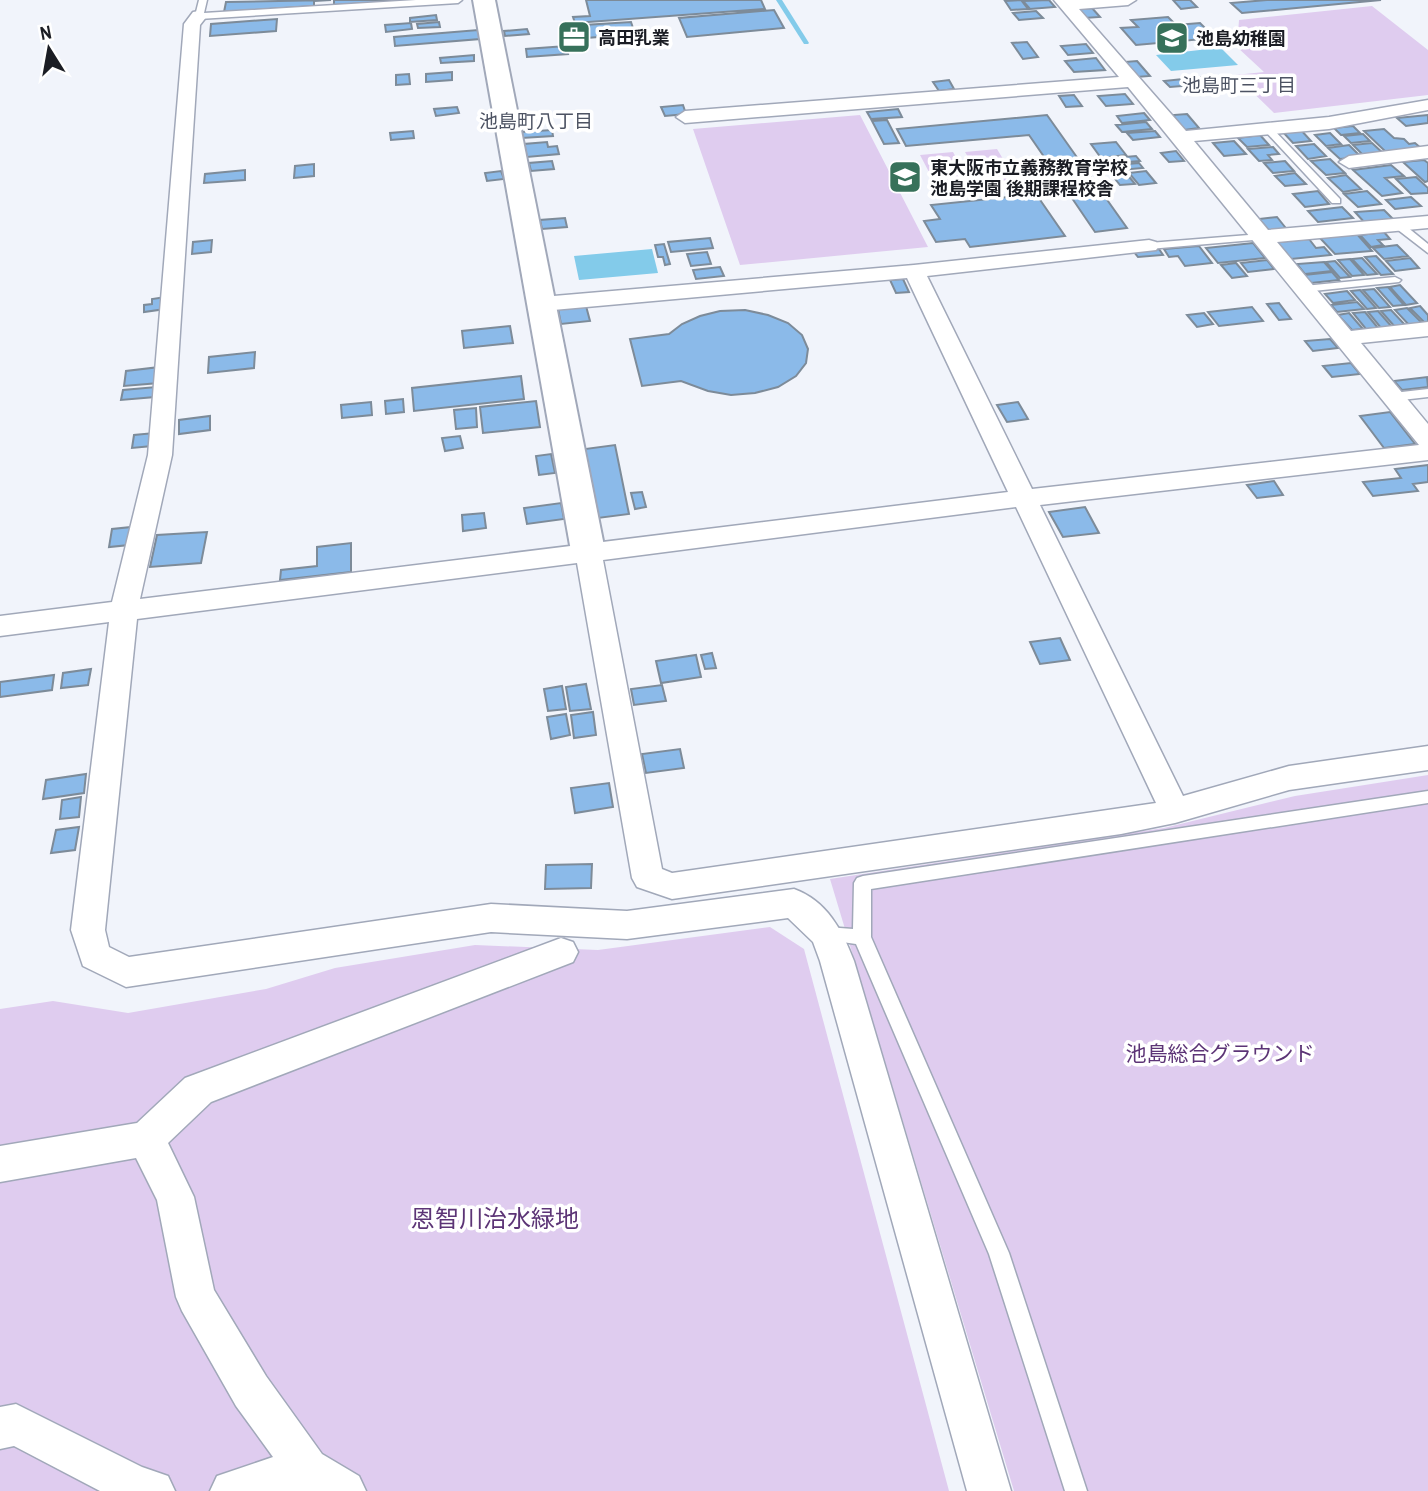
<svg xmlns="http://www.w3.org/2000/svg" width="1428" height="1491" viewBox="0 0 1428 1491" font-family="'Archivo Narrow','Noto Sans JP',sans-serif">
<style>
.green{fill:#dfccef}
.water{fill:#83cbea}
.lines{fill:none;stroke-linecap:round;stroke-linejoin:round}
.stream{fill:#83cbea;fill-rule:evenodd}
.building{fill:#8bbae9;stroke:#7d8b99;stroke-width:2}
.lane-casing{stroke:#a1a8b9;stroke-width:3}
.street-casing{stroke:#a1a8b9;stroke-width:3}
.secondary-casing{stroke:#a1a8b9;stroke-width:4}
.lane{fill:#fff;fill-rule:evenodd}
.street{fill:#fff;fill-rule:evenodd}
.secondary{fill:#fff;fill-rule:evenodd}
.labels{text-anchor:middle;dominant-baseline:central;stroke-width:7;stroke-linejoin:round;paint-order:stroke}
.far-poi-label{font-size:18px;font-weight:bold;fill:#1b1d24;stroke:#fff;text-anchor:start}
.far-neighbourhood-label{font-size:19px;fill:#4d5363;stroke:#fff}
.park-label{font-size:21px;fill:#5c3476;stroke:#fff}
.near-park-label{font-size:24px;fill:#5c3476;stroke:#fff}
</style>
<rect width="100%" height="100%" fill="#f1f4fb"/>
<path class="green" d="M1372,6l56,44v45l-154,18 -39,-38 29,-3 -27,-25 2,-27z
M860,115l68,132 -188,18 -47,-136z
M997,149l21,35 -33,2 -20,-34z
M953,152l20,36 -34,3 -19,-36z
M1428,775v716h-414l-184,-612 334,-51 131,-32z
M770,927l34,22 145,542h-949v-482l53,-8 75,12 138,-24 69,-21 140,-23 123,5z"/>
<path class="water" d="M1217,48l5,1 16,16 -67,6 -15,-16z
M652,249l6,24 -79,7 -5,-24z"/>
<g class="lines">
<path class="stream" d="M776,0h6l27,43 -1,1h-4z"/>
</g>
<path class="building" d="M331,0l-17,1v5l-90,6 2,-10z
M334,0h69v1l-69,4z
M586,0h175l4,9 -190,14 -2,-6 17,-1z
M1021,0l7,9 -17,1 -6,-9z
M1049,0l6,7 -25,2 -7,-8z
M1173,0h17l7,7 -16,2z
M1267,0h114l-139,13 -11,-10z
M1092,8l8,9 -16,1 -8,-9z
M774,10l10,18 -97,9 -8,-19z
M1036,11l7,7 -24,2 -6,-7z
M436,15l1,5 -27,2v-4z
M1168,17l8,8 24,-2 15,15 -79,7 -15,-17 17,-1 -7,-7z
M277,19l-1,12 -66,5 1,-12z
M439,22l1,5 -22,1 -1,-4z
M631,22l4,12 -73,6 -1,-7 8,-1 -1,-6z
M411,23l1,6 -26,3 -1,-7z
M527,29l2,5 -24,2 -1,-5z
M478,30l2,9 -85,7 -1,-9z
M1027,42l11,15 -15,2 -11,-16z
M1086,44l7,9 -25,2 -7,-9z
M566,46l2,8 -41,3 -1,-8z
M474,55v6l-33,2 -1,-5z
M1096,58l9,12 -31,2 -9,-11z
M1137,61l13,15 -14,1 -12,-15z
M452,72v8l-26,2v-8z
M409,74l1,10 -14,1v-10z
M1202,77l6,7 -38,3 -6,-6z
M949,80l5,9 -15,2 -6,-9z
M1125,94l8,10 -27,2 -8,-10z
M1074,95l8,11 -16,1 -7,-11z
M683,105l3,9 -21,2 -4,-9z
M457,107l2,6 -23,3 -2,-7z
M898,109l4,8 -31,2 -4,-7z
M1144,113l6,7 -28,3 -5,-7z
M1187,114l12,14 -15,2 -11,-15z
M1047,115l80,113 -32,4 -34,-50 -27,2 -11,-17 26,-3 -20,-29 -123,11 -9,-17z
M1428,115v8l-22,3 -9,-8z
M887,120l12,23 -15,1 -12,-23z
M1146,122l6,7 -30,3 -6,-7z
M1353,126l7,7 -19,2 -7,-7z
M1300,129l11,12 -18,2 -11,-12z
M1384,129l10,9 10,1 5,5 6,-1 7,6 -35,4 -23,-22z
M552,130l1,6 -31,2 -1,-6z
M413,131l1,7 -23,2 -1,-7z
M1155,131l5,6 -27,3 -6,-7z
M1330,133l11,11 -15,2 -11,-11z
M1363,134l7,7 -19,2 -7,-7z
M1260,135l9,10 -22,2 -9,-9z
M1234,141l12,13 -22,2 -11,-13z
M547,142l1,5 9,-1 2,8 -32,3 -3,-13z
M1116,142l10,13 -25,3 -10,-14z
M1372,143l13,12 -20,2 -12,-12z
M1314,144l12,12 -18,3 -12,-13z
M1349,145l12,12 -21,2 -12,-11z
M1273,147l6,7 -11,1 4,5 -13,1 -11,-12z
M1176,151l8,10 -15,1 -8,-9z
M1136,156l4,5 -35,3 -4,-5z
M1330,159l15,14 -19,2 -15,-14z
M1424,160l4,3v18l-3,1 -22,-20z
M552,161l2,8 -23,2 -2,-8z
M1285,161l9,10 -21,2 -9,-10z
M1139,163l4,5 -34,3 -4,-5z
M314,164v12l-20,2 1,-12z
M1391,165l13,11 -19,2 17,15 -20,3 -29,-26z
M245,170v10l-41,3 1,-9z
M501,171l3,8 -17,2 -2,-8z
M1146,171l10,12 -17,2 -10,-12z
M1126,173l9,11 -15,1 -8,-10z
M1295,173l11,11 -21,2 -10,-10z
M1346,175l15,14 -18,3 -15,-14z
M1416,177l12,11v5l-17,1 -15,-15z
M1318,191l11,13 -24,3 -12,-13z
M1367,191l14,13 -23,3 -14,-13z
M1036,194l29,42 -95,11 -5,-8 -29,3 -12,-21 16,-2 -9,-14z
M1411,197l10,9 -26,3 -9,-9z
M1342,207l11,11 -35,4 -10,-11z
M1384,210l9,9 -29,3 -9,-10z
M1277,217l12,15 -18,1 -12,-14z
M565,218l2,9 -25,2 -2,-9z
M1384,232l6,7 -12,1 5,5 -12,2 -11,-12z
M1356,233l16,18 -37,3 -16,-17z
M710,238l3,10 -42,4 -3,-10z
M1309,239l7,9 8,-1 7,8 -40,4 -14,-17z
M212,240l-1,12 -19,2 1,-12z
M1253,243l12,15 -47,5 -12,-15z
M664,244l6,20 -5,1 -2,-8h-5l-3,-12z
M1397,245l11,11 -24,3 -11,-11z
M1199,246l13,17 -27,3 -7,-10 -9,1 -5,-8z
M1159,249l4,6 -25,2 -4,-5z
M707,252l4,12 -20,2 -4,-12z
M1376,256l17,18 -12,1 -16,-18z
M1362,258l15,16 -10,1 -15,-16z
M1410,258l9,10 -24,3 -9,-10z
M1350,259l14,16 -12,1 -14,-16z
M1267,260l7,9 -26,3 -7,-9z
M1335,261l15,16 -10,1 -14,-16z
M1324,262l8,9 -27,3 -8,-10z
M1236,263l11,13 -15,2 -11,-13z
M720,267l4,9 -28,3 -3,-9z
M1332,272l7,8 -28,3 -7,-8z
M903,279l6,13 -13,1 -6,-13z
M1400,285l17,18 -11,2 -16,-18z
M1388,287l16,18 -11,1 -16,-18z
M1374,289l16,18 -11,1 -16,-18z
M1360,290l16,18 -9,1 -16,-18z
M1347,291l8,9 -22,3 -8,-9z
M166,297l-1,12 -21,3v-7l8,-1v-5z
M1357,302l7,7 -27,3 -6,-7z
M1279,303l12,16 -12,1 -12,-16z
M586,306l4,15 -29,3 -3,-15z
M1420,306l8,9v8h-3l-15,-15z
M1252,307l11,14 -44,5 -11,-14z
M1407,308l15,15 -13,2 -14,-15z
M745,310l23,5 20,8 14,12 6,14 -2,14 -10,13 -18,11 -23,6 -24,2 -23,-4 -27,-10 -39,5 -12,-47 39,-5 13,-10 18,-8 20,-5z
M1391,310l15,16 -11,1 -14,-16z
M1378,311l14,16 -11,1 -13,-16z
M1365,312l13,16 -12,1 -13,-16z
M1204,313l9,11 -16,3 -10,-12z
M1349,313l14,16 -11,1 -14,-15z
M510,326l3,17 -49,5 -2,-17z
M1330,339l8,9 -25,3 -8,-10z
M255,352l-1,16 -46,5 1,-16z
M1351,363l9,11 -28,3 -9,-11z
M160,367l-1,16 -35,3 2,-15z
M521,376l3,23 -110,12 -2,-23z
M1427,377l1,10 -26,3 -8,-9z
M156,387l-1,10 -34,3 2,-10z
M403,399l1,13 -18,2 -1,-13z
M536,401l4,26 -57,6 -3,-26z
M371,402l1,13 -30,3 -1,-13z
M1018,402l10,17 -21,3 -10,-17z
M476,408l1,19 -21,2 -2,-19z
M1390,412l25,32 -31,4 -24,-32z
M210,416v14l-31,4v-14z
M154,433l-2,13 -20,2 2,-13z
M460,436l3,12 -18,3 -3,-13z
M615,445l14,69 -31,4 -13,-69z
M551,454l4,19 -16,2 -3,-19z
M1428,465v17l-15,2 5,7 -45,5 -10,-14 38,-4 -6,-9z
M1274,481l9,14 -26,3 -10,-13z
M642,492l4,15 -11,2 -4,-16z
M561,503l3,16 -37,5 -3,-16z
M1085,507l14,26 -36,4 -14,-25z
M484,513l2,15 -23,3 -1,-16z
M132,527l-3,18 -20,2 3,-18z
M207,532l-6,31 -51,4 7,-32z
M351,543v29l-71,8 1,-10 36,-4v-19z
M1060,638l10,22 -30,4 -10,-22z
M712,653l4,15 -11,1 -4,-14z
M696,655l5,22 -40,6 -5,-22z
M91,669l-3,16 -27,3 2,-15z
M54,675l-2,15 -52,7v-15z
M586,684l5,25 -21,2 -4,-24z
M662,685l4,16 -32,4 -3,-16z
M562,686l4,23 -18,2 -4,-22z
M593,712l3,23 -22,3 -3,-23z
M566,714l4,21 -19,4 -4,-22z
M680,749l4,19 -38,5 -4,-19z
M86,774l-2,19 -41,6 3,-19z
M609,783l4,24 -38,6 -4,-25z
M81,797l-2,20 -19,2 2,-19z
M79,827l-4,23 -24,3 5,-23z
M592,864l-1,24 -46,1 1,-24z"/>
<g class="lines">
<defs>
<path id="lane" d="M199,0h8l-3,13 212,-13h46l-4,3 -259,16 -4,-3z
M1265,127h6l69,72v4h-8l-67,-72z
M1393,222h8l27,22v9l-35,-27z
M1261,234l4,1v4l-116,10 -5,-3 5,-3z
M1395,277l6,3 -2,2 -95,10 -6,-3 6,-3z
M1428,389v8l-35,4 -6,-4 6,-4z
M1428,791v12l-557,86v48l138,316 78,238h-22l-76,-237 -133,-310 -35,-5 -3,-5 3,-5 6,-2 26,2 1,-46 3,-5 6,-2z"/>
<path id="street" d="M1054,0h82l-8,5 -49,4 107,122 143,-14 99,-17v10l-99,19 -135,12 74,89 160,-14v12l-151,14 74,89 77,-9v14l-67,7 67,81v36l-388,45 143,291 106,-30 139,-20v24l-139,20 -114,33 -54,11 -449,65 -35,-12 -5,-9 -55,-315 -440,56 -32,311 4,17 20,10 362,-53 136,7 167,-22c33,12 48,41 60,72l157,530h-44l-147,-530 -7,-19 -25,-24 -161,21 -136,-7 -365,55 -43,-21 -12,-36 38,-308 -109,14v-20l112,-14 36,-147 36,-431 9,-12 6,-1 8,5 -7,9 -28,430 -32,144 868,-107 -101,-214 -365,33 -8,-2 -3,-5 3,-5 8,-2 372,-32 235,-25 7,2 3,4 -3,4 -229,26 105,213 387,-44 -291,-358 -443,36 -9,-6 9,-6 434,-34zM1016,507l140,296 -484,70 -10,-4 -59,-309z
M1428,146v12l-79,10 -10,-6 10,-6z
M561,938l12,4 5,10 -5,10 -362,140 -43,41 26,54 20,93 52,86 56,78 37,22 7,15h-156l7,-15 56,-19 -37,-51 -54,-95 -6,-14 -19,-97 -21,-42 -136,24v-36l137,-23 48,-45z
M16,1404l126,63 26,9 7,15h-75l-86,-45 -14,3v-42z"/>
<path id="secondary" d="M473,0h22l110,551 -5,8 -12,3 -12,-3 -5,-8z"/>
</defs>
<use href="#lane" class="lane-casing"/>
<use href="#street" class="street-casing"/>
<use href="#secondary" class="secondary-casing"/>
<use href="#lane" class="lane"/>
<use href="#street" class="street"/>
<use href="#secondary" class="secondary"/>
</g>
<defs>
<symbol id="office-square" viewBox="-11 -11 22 22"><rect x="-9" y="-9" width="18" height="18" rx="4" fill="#37715a" stroke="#fff"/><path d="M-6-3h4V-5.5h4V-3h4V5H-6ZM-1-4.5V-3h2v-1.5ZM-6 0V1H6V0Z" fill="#fff"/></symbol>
<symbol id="school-square" viewBox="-11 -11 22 22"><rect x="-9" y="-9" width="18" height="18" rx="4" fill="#37715a" stroke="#fff"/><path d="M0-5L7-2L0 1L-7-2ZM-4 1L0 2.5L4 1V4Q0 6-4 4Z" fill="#fff"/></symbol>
</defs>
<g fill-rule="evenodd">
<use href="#office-square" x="555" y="18" width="38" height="38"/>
<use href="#school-square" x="1153" y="19" width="38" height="38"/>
<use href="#school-square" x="886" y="158" width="38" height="38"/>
</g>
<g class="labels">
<g class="far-poi-label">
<text x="598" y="37">高田乳業</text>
<text x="1196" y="38">池島幼稚園</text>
<text x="930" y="167">東大阪市立義務教育学校<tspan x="930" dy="21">池島学園 後期課程校舎</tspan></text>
</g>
<g class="far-neighbourhood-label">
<text x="1239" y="85">池島町三丁目</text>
<text x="536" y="121">池島町八丁目</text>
</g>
<g class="park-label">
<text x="1220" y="1053">池島総合グラウンド</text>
</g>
<g class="near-park-label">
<text x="495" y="1218">恩智川治水緑地</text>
</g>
</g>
<g transform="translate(49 49) rotate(349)" stroke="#ffffff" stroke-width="5" paint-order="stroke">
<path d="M0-5L12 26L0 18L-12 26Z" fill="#1b1d24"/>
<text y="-10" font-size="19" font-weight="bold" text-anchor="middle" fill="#1b1d24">N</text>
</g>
</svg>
